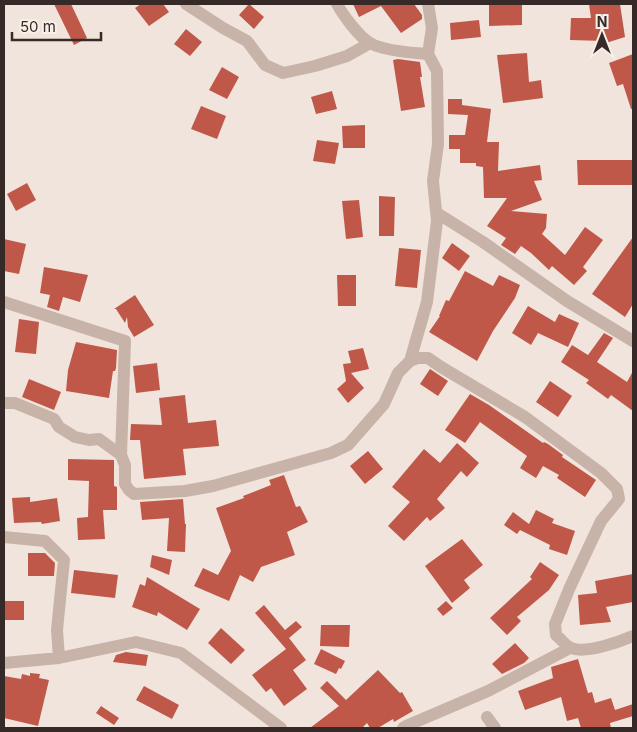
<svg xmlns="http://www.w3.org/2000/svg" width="637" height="732" viewBox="0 0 637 732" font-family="Inter,sans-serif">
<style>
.building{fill:#c0584a}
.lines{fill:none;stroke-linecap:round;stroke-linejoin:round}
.street{stroke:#c8b3a8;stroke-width:12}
</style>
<rect width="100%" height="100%" fill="#f1e4dc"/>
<path class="building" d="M54,4h17l16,34 -13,7z
M141,4h22l6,8 -20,14 -14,-18z
M249,4l15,13 -10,12 -15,-14z
M353,4h61l8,11v4l-21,14 -20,-27 -22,11z
M489,4h33v21l-33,1z
M589,4h31l5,33 -19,6 -1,-2 -35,-1 1,-22h20z
M479,20l2,17 -30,3 -1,-17z
M186,29l16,13 -12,14 -16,-12z
M527,53l2,29 12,-2 2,18 -40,5 -6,-48z
M633,54v55h-2l-8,-25 -6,2 -8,-23z
M398,59l22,3 2,15h-2l5,30 -24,4 -8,-51z
M222,67l17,10 -12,22 -18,-9z
M332,91l5,18 -21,5 -5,-17z
M448,99h14v6l29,4 -4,33h12l-1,29 42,-6 2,15 -8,1 8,19 -31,11 36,3 -1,14 -4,6 23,21 20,-28 18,13 -20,27 4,4 -13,14 -22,-19 -3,4 -18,-17 -10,-7 -6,8 -14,-9 5,-7 -19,-12 20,-28h-23l-1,-31 -7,-1v-3h-16v-14h-11v-14h16l3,-20 -20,-1z
M201,106l25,10 -9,23 -26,-10z
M365,125v23h-22l-1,-22z
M317,140l22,3 -4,21 -22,-3z
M577,160h56v25h-55z
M27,183l9,17 -20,11 -9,-17z
M379,196l16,1 -1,39h-15z
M359,200l4,37 -17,2 -4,-38z
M633,237v67l-8,13 -33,-23z
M4,239l22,5 -7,30 -15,-3z
M452,243l18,13 -11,15 -17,-13z
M399,248l22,2 -4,38 -22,-2z
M44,267l44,8 -8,27 -17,-5 -4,14 -12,-4 3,-12 -10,-2z
M465,271l28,15 6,-11 21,10 -5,13 -22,33 -16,30 -48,-29 11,-16h-1l7,-16 3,1z
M337,275h19v31h-18z
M135,295l19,30 -20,12 -6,-10 -1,-10 -2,6 -9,-14h-2z
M528,306l27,16 4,-8 20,9 -11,24 -30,-14 -7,12 -19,-12z
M19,319l20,3 -3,32 -21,-2z
M604,333l9,5 -16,24 30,20 6,-11v40l-22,-16 -3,4 -22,-16 3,-3 -28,-18 11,-17 16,10z
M76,342l41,8 -1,18 -1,3h-2l-4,27 -43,-7 2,-21z
M363,348l6,21 -18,4 13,15 -16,15 -11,-14 9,-8 -3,-17 8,-1 -3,-12z
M157,363l3,27 -24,3 -3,-27z
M430,369l18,12 -10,15 -18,-12z
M29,379l32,13 -7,18 -32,-13z
M550,381l22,15 -14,21 -22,-15z
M470,394l19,11 54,38 1,-1 4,2 15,11 -1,2 34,23 -11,17 -28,-19 2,-3 -16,-9 -7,12 -16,-10 7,-12 -47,-34 -15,21 -20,-13z
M185,395l3,28 28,-3 3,26 -36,3 3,26 -42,4 -4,-39h-10l1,-16 31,1 -3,-27z
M457,443l22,20 -12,14 -6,-6 -24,28 8,9 -15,13 -3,-4 -23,24 -16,-15 22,-24 -18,-15 32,-38 16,14z
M368,451l15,18 -18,15 -15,-18z
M68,459l46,1v26l3,1v23h-14l2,29 -27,1 -1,-22 11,-1 1,-36 -21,-1z
M284,475l12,32 4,-1 8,16 -21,10 8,23 -34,12 -8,15 -13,-7 -11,26 -35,-15 9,-18 15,7 13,-24 -15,-43 28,-10 -1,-2 28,-11 -2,-5z
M30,497v5l27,-4 3,23 -18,3 -1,-2 -27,1 -2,-25z
M183,499l2,25h1l-1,28 -18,-1 2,-33 -27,2 -2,-18z
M536,510l18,9 -2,4 23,8 -8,24 -18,-6 1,-4 -30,-15 -3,4 -13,-9 9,-13 16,12z
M462,539l21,26 -19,15 6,8 -18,15 -27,-37z
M28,553h17l10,10 -1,13h-26z
M152,555l20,5 -3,15 -19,-8z
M540,562l19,13 -10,15 -32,27 4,4 -14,14 -17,-17 42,-39 -2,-2z
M74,570l44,5 -3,23 -44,-5z
M633,574v28l-27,5 5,15 -31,3 -2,-30 19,-2 -2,-12z
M147,577l53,32 -13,21 -29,-18 -1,4 -25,-9 8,-23 5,2z
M4,601h20v19h-20z
M446,601l7,7 -10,8 -6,-7z
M264,605l21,25 11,-9 6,6 -13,11 17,22 -13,10 14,19 -23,17 -13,-18 -5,4 -14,-17 34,-26 -31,-36z
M321,625h29l-1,22 -29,-1z
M221,628l24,22 -14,14 -23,-21z
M515,643l14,15 -5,5 -22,11 -10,-10z
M321,649l24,12 -4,8 -2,-1 -3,6 -22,-10z
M126,652l22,3 -2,11 -33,-4 3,-7z
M578,659l10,34 4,-1 3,11 16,-5 4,12 18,-6v12l-23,7 1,5h-30l-3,-10 -11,3 -6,-24 -36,13 -7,-19 35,-13 -2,-11z
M378,670l22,23 2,-1 11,19 -19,11 -1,-3 -15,9h-8l-3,-5 -5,5h-52l29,-22 -19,-18 7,-7 19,19z
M30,673l10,1 -1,4 10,2 -11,46 -34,-8v-42l17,3 1,-5 8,2z
M144,686l35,19 -7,14 -36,-19z
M101,706l18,12 -5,7 -18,-12z"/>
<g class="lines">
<path class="street" d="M186,4l37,24 24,13 18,24 18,8 32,-7 32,-10 23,-13
M337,4c6,11 22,33 33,39 13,8 43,10 58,11l9,17 1,73 -5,37 4,40 -10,81 -17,59
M428,4l4,24 -4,26
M437,213l46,29 84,59 66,40
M4,302l121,39 -4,114
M4,403h11l39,16 5,8 16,10 14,3 10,-1 22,16 4,10v19l4,6 5,4 51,-3 28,-5 118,-33 17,-8 36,-41 14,-31 12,-12 8,-3h10l13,9 84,50 76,56 16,16 2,10 -18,22 -31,66 -15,37 1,11c5,4 10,11 15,13 15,6 48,-6 62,-12
M4,537l41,4 19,19 -7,70 2,28
M4,663l55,-5 77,-16 45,11 100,75
M487,717l8,11
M403,728l3,-2 82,-35 82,-43"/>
</g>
<rect width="637" height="732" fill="none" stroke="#352a28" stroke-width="10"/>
<g transform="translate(602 35)" stroke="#f8efe8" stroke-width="4" paint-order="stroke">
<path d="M0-4L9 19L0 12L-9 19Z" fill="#352a28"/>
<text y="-8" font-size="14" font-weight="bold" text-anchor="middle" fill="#352a28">N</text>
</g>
<path d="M12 32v8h89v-8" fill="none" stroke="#352a28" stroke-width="2.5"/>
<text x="20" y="32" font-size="15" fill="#352a28" stroke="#f8efe8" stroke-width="4" paint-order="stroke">50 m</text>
</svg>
